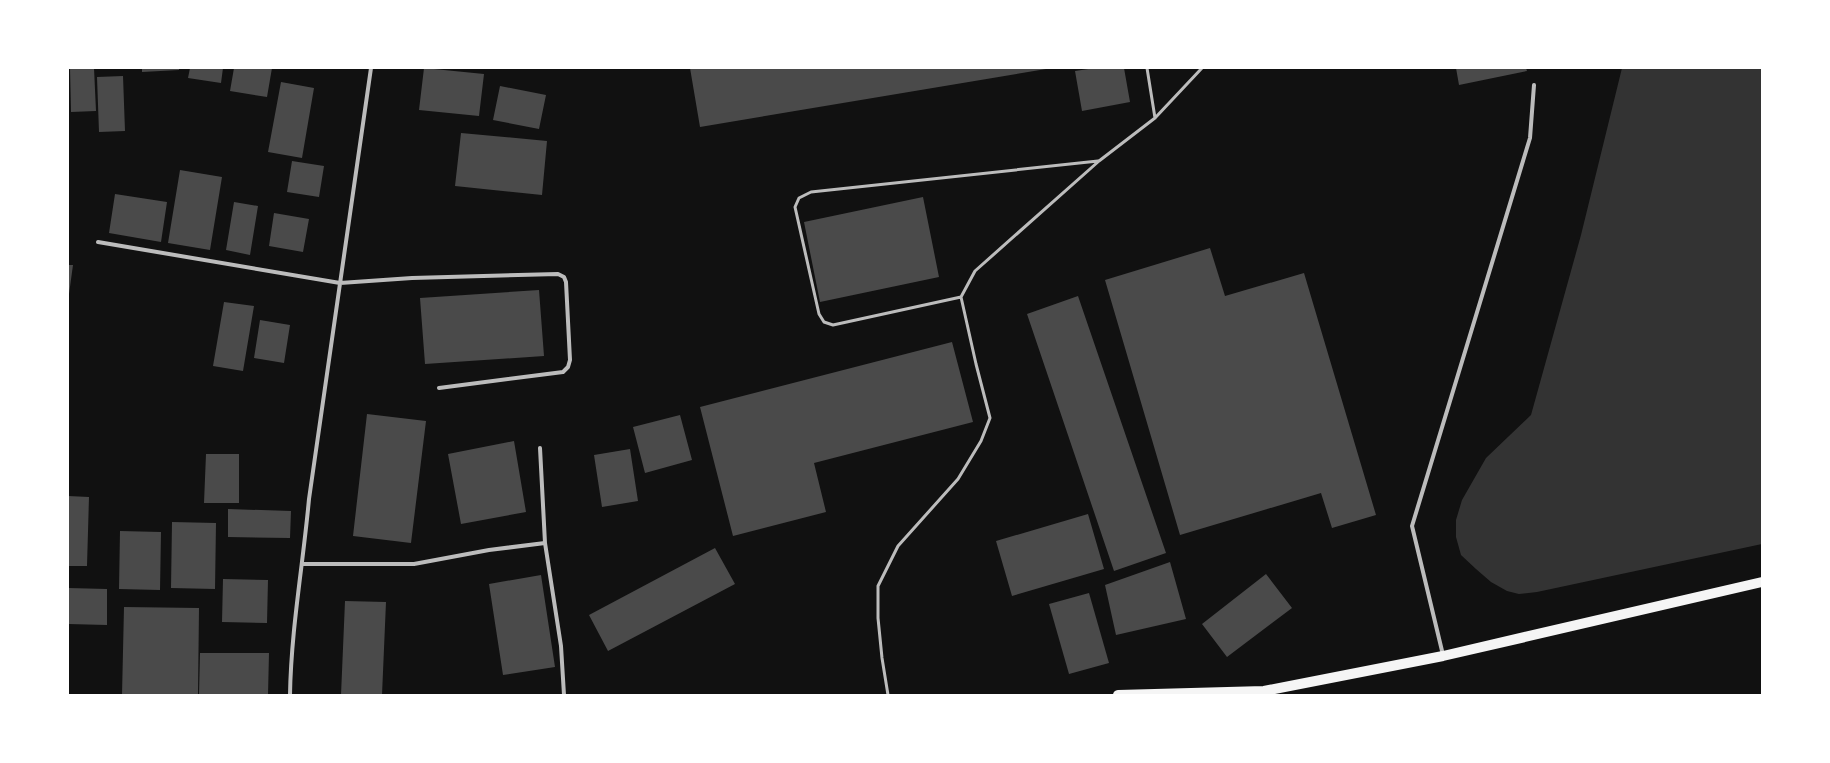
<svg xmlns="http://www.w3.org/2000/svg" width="1830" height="763" viewBox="0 0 1830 763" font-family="Cabin,sans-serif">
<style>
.water{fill:#333}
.building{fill:#4a4a4a}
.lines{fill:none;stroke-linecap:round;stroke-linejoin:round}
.service{stroke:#bcbcbc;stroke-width:3}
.minor{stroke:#bcbcbc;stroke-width:4}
.primary{stroke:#f5f5f5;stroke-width:10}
</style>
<rect width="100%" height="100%" fill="#111"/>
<path class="water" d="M1622,68h140v476l-225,48 -18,2 -12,-3 -16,-9 -15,-13 -15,-14 -5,-18v-17l6,-20 24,-42 45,-43 50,-180z"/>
<path class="building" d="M70,68h24l2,43 -25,1z
M142,68h37v2l-37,2z
M190,68h33l-2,15 -33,-5z
M234,68h38l-5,29 -37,-6z
M424,68l60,6 -5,42 -60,-6z
M690,68h356v1l-346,58z
M1095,68h29l6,34 -48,9 -7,-40z
M1456,68h70l1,3 -68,14z
M123,76l2,55 -26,1 -2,-55z
M281,82l33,6 -12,70 -34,-6z
M500,86l46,9 -7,34 -46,-9z
M461,133l86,8 -5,54 -87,-9z
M292,161l32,5 -5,31 -32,-5z
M180,170l42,7 -12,73 -42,-7z
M115,194l52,8 -6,40 -52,-9z
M923,197l16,80 -119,25 -16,-80z
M234,202l24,4 -8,49 -24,-5z
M274,213l35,6 -6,33 -34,-6z
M1210,248l15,48 79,-23 72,242 -44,13 -11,-35 -141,42 -75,-255z
M68,265h5l-4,29h-1z
M539,290l5,66 -119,8 -5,-66z
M1078,296l88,257 -52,18 -87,-257z
M224,302l30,4 -11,65 -30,-5z
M260,320l30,5 -6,38 -30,-5z
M952,342l21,80 -159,41 12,49 -93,24 -33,-129z
M367,414l59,7 -15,122 -58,-7z
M680,415l12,45 -47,13 -12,-46z
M514,441l12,71 -65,12 -13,-70z
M630,449l8,52 -36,6 -8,-52z
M206,454h33v49h-35z
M68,496l21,1 -2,69h-19z
M228,509l63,2 -1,27 -62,-1z
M1088,514l16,55 -92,27 -16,-55z
M172,522l44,1 -1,66 -44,-1z
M120,531l41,1 -1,58 -41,-1z
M715,548l20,36 -127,67 -19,-36z
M1170,562l16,57 -70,16 -11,-50z
M1266,574l26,34 -65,49 -25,-33z
M541,575l14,92 -52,8 -14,-91z
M223,579l45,1 -1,43 -45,-1z
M68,588l39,1v36l-39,-1z
M1089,593l20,70 -40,11 -20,-70z
M345,601l41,1 -4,93h-41z
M124,607l75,1 -1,87h-76z
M200,653h69l-1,42h-69z"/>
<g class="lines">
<path class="service" d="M1147,68l8,50
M961,297l-128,28 -9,-3 -5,-8 -24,-107 4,-9 12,-6 287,-31
M888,695l-6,-37 -4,-40v-32l20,-40 60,-67 23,-38 9,-23 -14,-54 -15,-67 14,-26 124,-110 56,-43 47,-50"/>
<path class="minor" d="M98,242l242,41 72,-5 146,-4 6,3 2,5 4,78 -2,7 -5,5 -124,16
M540,448l5,95 16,103 3,49
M303,564h111l75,-14 56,-7
M1443,655l-31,-129 118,-388 4,-53
M290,695c1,-65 13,-130 19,-196l62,-431"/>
<path class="primary" d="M1118,695l146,-4 179,-35 319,-74"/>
</g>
<rect width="1830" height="763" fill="none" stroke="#ffffff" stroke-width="138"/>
</svg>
